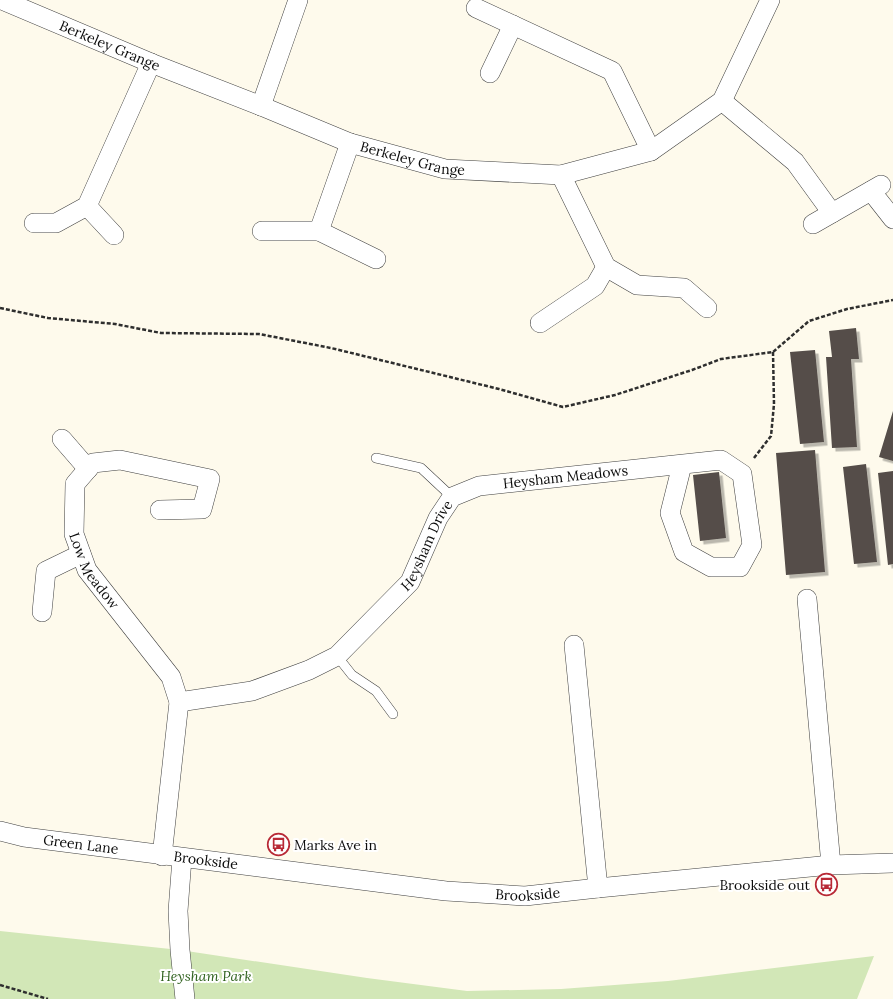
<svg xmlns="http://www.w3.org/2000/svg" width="893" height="999" viewBox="0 0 893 999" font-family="Lora,serif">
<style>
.green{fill:#d2e7b7}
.building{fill:#544d49;filter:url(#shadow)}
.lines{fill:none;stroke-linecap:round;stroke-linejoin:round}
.service-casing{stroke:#3f3f3f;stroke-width:10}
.minor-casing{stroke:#3f3f3f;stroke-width:20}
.path{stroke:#2e2e2e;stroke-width:2.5;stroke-dasharray:4 2;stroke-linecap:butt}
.service{stroke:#fff;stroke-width:9}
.minor{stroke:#fff;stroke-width:19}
.labels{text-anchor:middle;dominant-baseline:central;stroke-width:4;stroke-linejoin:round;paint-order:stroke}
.street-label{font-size:14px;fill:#0c0c0c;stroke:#fff}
.poi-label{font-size:14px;fill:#0c0c0c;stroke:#fff;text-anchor:start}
.park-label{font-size:14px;font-style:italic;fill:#30621f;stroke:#fff}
</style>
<defs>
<filter id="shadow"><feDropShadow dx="3.5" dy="3.5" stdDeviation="0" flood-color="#0004"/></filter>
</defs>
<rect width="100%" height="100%" fill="#fefaec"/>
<path class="green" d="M0,931l180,19 187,28 100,13 94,-2 107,-8 206,-25 -17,43h-857z"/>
<path class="building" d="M856,328l3,31h-8l6,88 -25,1 -6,-91h6l-3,-26z
M815,350l9,92 -24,2 -10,-92z
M893,411v50l-14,-4z
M815,450l10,122 -39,3 -10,-122z
M866,464l11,98 -23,2 -11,-97z
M893,471v93l-5,1 -10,-92z
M719,472l7,66 -26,3 -7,-66z"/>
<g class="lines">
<defs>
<path id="service" d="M376,458l45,10 31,29
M337,656l15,19 24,16 17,23"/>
<g id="minor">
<path id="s1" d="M2,0l149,63 110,43 89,37 95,26 116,6 90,-24 71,-50 48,-101"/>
<path d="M476,8l136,63 39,80"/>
<path d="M490,73l23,-48"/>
<path d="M722,101l73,61 37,51"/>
<path d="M261,106l37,-106"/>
<path d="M561,175l45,92 31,18 47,3 23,20"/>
<path d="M871,191l22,28"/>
<path d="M87,206l27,29"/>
<path d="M34,223h22l31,-17 64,-143"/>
<path d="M813,224l68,-39"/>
<path d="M262,231h57l57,28"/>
<path d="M319,231l31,-88"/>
<path d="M540,323l55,-37 11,-19"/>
<path d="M62,439l26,30"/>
<path id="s2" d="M160,510l42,-1 8,-30 -90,-19 -27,3 -18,21 -1,50 13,36 84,107 8,25 -17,154"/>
<path d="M807,599l24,266"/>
<path d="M42,612l4,-41 35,-17"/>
<path d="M574,645l24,243"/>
<path id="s3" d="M179,702l73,-11 57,-21 28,-14 73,-74 28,-64 14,-21 27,-11 242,-26 21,14 10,71 -12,22h-29l-27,-15 -14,-39 12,-48"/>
<path id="s4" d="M0,831l24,6 422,54 79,5 73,-8 233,-23 62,-2"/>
<path d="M182,858l-4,53 2,39 5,49"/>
</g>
</defs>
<use href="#service" class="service-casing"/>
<use href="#minor" class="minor-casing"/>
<path class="path" d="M0,308l48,10 67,6 46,9 98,1 72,14 168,41 64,18 52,-12 77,-25 29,-11 52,-7 36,-31 38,-12 46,-9
M754,458l17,-22 3,-32 -1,-52
M0,985l48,14"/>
<use href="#service" class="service"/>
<use href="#minor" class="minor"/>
</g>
<defs>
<symbol id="bus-ring" viewBox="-11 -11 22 22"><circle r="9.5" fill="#fff" stroke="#b82936" stroke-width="1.5"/><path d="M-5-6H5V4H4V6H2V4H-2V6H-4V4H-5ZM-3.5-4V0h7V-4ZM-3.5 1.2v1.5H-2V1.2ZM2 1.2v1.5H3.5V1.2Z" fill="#b82936"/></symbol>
</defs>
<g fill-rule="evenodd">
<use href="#bus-ring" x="266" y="832" width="25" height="25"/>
<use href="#bus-ring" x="814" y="872" width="25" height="25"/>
</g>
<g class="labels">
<g class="street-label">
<text stroke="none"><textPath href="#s1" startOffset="117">Berkeley Grange</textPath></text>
<text stroke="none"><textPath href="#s1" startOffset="441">Berkeley Grange</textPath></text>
<text stroke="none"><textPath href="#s3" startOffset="481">Heysham Meadows</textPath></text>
<text stroke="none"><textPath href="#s3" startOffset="310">Heysham Drive</textPath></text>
<text stroke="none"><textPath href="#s2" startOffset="312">Low Meadow</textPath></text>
<text stroke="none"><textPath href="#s4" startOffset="82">Green Lane</textPath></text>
<text stroke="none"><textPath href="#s4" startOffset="208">Brookside</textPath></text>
<text stroke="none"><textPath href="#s4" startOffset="532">Brookside</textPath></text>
</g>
<g class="poi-label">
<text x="294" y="845">Marks Ave in</text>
<text x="810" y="885" text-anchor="end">Brookside out</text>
</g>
<g class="park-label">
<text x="206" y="976">Heysham Park</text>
</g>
</g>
</svg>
